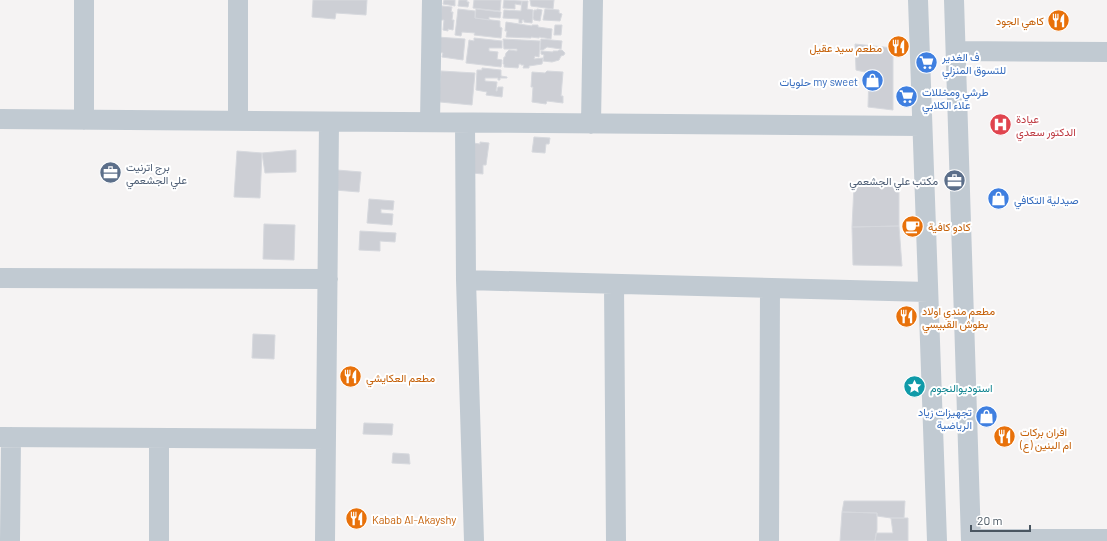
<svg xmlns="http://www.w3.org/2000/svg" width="1107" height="541" viewBox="0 0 1107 541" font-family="Barlow,Vazirmatn,sans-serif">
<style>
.building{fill:#cdcfd5;stroke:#d7d9de}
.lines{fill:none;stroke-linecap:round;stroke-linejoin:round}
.minor{stroke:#c1cad2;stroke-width:20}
.labels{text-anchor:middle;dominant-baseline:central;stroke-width:4;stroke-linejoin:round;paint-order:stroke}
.food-label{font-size:11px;fill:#c56008;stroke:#fff;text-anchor:start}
.shop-label{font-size:11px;fill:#366cbe;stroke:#fff;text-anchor:start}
.health-label{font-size:11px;fill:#be3a42;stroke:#fff;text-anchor:start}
.service-label{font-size:11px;fill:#4e5e75;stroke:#fff;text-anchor:start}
.culture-label{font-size:11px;fill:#0d838f;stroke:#fff;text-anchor:start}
</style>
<rect width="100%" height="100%" fill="#f5f3f3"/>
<path class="building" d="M313,0h54l-1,15 -30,-2 -1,6 -23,-2z
M444,0h11v6l-12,-2z
M459,0h8v2h2l-1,5 -10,-1z
M474,0h27l-1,11 -27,-3z
M504,0l18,1 -1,4 -6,-1v5l-12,-1z
M530,0h24l-1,9 -22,-3z
M522,1h6l-1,8 6,1 -1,13 -8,-1v-2h-2v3h-3v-4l-16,-1 1,-8 17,1z
M442,6l10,1 -1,5h2l-1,8h2l-1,10 -5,-1v2l-5,-1 1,-10h-4z
M458,9l17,2v7l25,3v6l2,1 -1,10 -27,-3 1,-2 -13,-1 -1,4 -6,-1z
M476,9l25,3 -1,6 -11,-1v3l-14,-2z
M537,9l5,1 -2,11 -6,-1 -1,-2 1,-8h3z
M545,9l14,1v3l3,1 -2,7 -17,-1z
M506,22l26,4v-1h6v2l14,2 -1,10 -12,-2v1l-8,-1v1l-25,-1 1,-6h-2z
M555,25h7l-1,10h-7z
M437,37l28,2 -2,21 -21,-3 1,-4 -6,-1z
M474,38l28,3v7h-13v3l9,1 -1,7 5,1 -1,7 -35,-4 3,-23 5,1z
M503,39l37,2 -1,16 -4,-1 -1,3 9,-1 -1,6 -13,2v2h-6l1,-3h-3v-1h-2l-1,4 -14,-1v-3h-1l1,-7h1l1,-4 3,-3 8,1v-2h-13z
M541,39l21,2 -1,8 -14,-2 -4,3h-3z
M855,44l38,4v62l-25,-3 1,-34 -13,-3z
M559,50h3l3,3 -1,2 -3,1 -2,4 -7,2 -9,-1 1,-6 -3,-1v-3l12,1v-1h5z
M482,68l19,2v6l6,1v1h-7v2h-2v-2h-13v3l12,1 -1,9h1l1,-4h5l-1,10 -16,-2 1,-3 -11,-2 1,-20h5z
M441,71l34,2 -3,32 -32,-3 -1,-6z
M547,71l16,1 -2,24h2v7l-16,-2 -1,3 -14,-2 1,-15h-2l1,-15 13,1z
M534,137l16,1 -1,6h-3l-1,9 -13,-1z
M480,142l9,1 -3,22h-3v9l-11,-1 1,-30 7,1z
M296,150v22l-31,1 -3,-20z
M237,151l25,2 -2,45 -26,-1z
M337,170l24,2 -2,20 -24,-2z
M854,186h45v40l-47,1z
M369,199l25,2 -1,9 -12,-1v4l12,1 -1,11 -25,-2z
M264,224l31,1 -1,35 -31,-1z
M899,226l3,40 -49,-1 -1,-38z
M360,231l36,2 -1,9 -15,-1v10l-21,-1z
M253,334l22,1 -1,24 -22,-1z
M364,423l29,1 -1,11 -29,-1z
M393,453l16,1 1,10 -18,-1z
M844,501h61l-1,17h-13l-14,-2v-3l-35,-1z
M842,512l35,1v17l-2,11h-35z
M891,518h17v23h-33l1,-8h17z"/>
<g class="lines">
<path class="minor" d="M918,0l19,541
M954,0l17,541
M956,51l151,1
M0,119l922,7
M84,120v-120
M238,121v-121
M430,122l2,-122
M465,123l1,157 8,261
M591,124l2,-124
M0,278l328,1
M466,280l462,12
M614,284l2,257
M0,437l326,2
M971,539h136
M10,541l1,-104
M159,541v-103
M325,541l4,-419
M769,541l1,-253"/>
</g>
<defs>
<symbol id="restaurant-disc" viewBox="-11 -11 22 22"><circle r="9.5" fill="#e8710a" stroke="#fff"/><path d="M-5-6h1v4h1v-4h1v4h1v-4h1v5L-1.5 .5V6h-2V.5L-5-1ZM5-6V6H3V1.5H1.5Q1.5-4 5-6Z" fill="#fff"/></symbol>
<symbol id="supermarket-disc" viewBox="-11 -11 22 22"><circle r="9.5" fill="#3f7fe0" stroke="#fff"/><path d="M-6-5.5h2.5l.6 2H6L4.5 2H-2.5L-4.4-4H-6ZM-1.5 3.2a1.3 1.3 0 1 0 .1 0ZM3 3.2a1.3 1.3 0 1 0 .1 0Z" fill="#fff"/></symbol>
<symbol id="shop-disc" viewBox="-11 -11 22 22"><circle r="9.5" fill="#3f7fe0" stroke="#fff"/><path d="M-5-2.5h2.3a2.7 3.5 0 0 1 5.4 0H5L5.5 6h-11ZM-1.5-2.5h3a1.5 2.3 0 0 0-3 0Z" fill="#fff"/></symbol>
<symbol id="hospital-disc" viewBox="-11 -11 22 22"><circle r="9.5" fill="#e0444e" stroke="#fff"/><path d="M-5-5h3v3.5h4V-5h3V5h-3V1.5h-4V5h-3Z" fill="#fff"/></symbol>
<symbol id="office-disc" viewBox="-11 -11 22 22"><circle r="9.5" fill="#5c6f8a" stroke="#fff"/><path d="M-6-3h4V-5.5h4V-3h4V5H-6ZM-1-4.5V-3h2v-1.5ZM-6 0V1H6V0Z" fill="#fff"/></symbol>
<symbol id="cafe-disc" viewBox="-11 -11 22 22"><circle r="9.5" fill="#e8710a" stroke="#fff"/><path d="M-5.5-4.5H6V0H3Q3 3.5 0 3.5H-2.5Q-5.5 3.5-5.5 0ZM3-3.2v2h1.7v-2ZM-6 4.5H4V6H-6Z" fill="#fff"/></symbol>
<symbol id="sight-disc" viewBox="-11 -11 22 22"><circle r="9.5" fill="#0f9aa8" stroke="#fff"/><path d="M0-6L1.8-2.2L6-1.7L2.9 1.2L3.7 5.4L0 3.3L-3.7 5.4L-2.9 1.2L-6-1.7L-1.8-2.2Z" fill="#fff"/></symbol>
</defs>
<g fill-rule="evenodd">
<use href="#restaurant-disc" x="1046" y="8" width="25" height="25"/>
<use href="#restaurant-disc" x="886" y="34" width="25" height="25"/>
<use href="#supermarket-disc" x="914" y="50" width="25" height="25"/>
<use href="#shop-disc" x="860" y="68" width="25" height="25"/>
<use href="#supermarket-disc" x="894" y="84" width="25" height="25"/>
<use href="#hospital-disc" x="988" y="112" width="25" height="25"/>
<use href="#office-disc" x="98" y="160" width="25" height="25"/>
<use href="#office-disc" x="942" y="168" width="25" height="25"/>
<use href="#shop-disc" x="986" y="186" width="25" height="25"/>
<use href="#cafe-disc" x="900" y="214" width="25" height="25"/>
<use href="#restaurant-disc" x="894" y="304" width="25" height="25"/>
<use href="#restaurant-disc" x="338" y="364" width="25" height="25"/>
<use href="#sight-disc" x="902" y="374" width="25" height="25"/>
<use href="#shop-disc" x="974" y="404" width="25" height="25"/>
<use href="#restaurant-disc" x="992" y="424" width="25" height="25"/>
<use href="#restaurant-disc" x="344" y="506" width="25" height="25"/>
</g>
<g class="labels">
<g class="food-label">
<text x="1044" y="20" text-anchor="end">كاهي الجود</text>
<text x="882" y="47" text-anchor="end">مطعم سيد عقيل</text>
<text x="928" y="226">كادو كافية</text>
<text x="922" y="310">مطعم مندي اولاد<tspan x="922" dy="13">بطوش القبيسي</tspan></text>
<text x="366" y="377">مطعم العكايشي</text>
<text x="1020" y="431">افران بركات<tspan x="1020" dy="13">ام البنين (ع)</tspan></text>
<text x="372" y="519">Kabab Al-Akayshy</text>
</g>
<g class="shop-label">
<text x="942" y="56">ف الغدير<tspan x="942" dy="13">للتسوق المنزلي</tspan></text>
<text x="858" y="81" text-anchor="end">حلويات my sweet</text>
<text x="922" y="91">طرشي ومخللات<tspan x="922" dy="13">علاء الكلابي</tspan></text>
<text x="1014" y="199">صيدلية التكافي</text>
<text x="972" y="411" text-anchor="end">تجهيزات زياد<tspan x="972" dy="13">الرياضية</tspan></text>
</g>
<g class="health-label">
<text x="1016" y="118">عيادة<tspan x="1016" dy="13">الدكتور سعدي</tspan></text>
</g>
<g class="service-label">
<text x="126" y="166">برج اترنيت<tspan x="126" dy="13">علي الجشعمي</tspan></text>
<text x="938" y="180" text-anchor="end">مكتب علي الجشعمي</text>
</g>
<g class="culture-label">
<text x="930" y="387">استوديوالنجوم</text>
</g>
</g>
<path d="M971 525v6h59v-6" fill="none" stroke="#4a5661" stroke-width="2"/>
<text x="977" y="525" font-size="12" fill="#4a5661" stroke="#ffffff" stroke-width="3" paint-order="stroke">20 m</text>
</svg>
